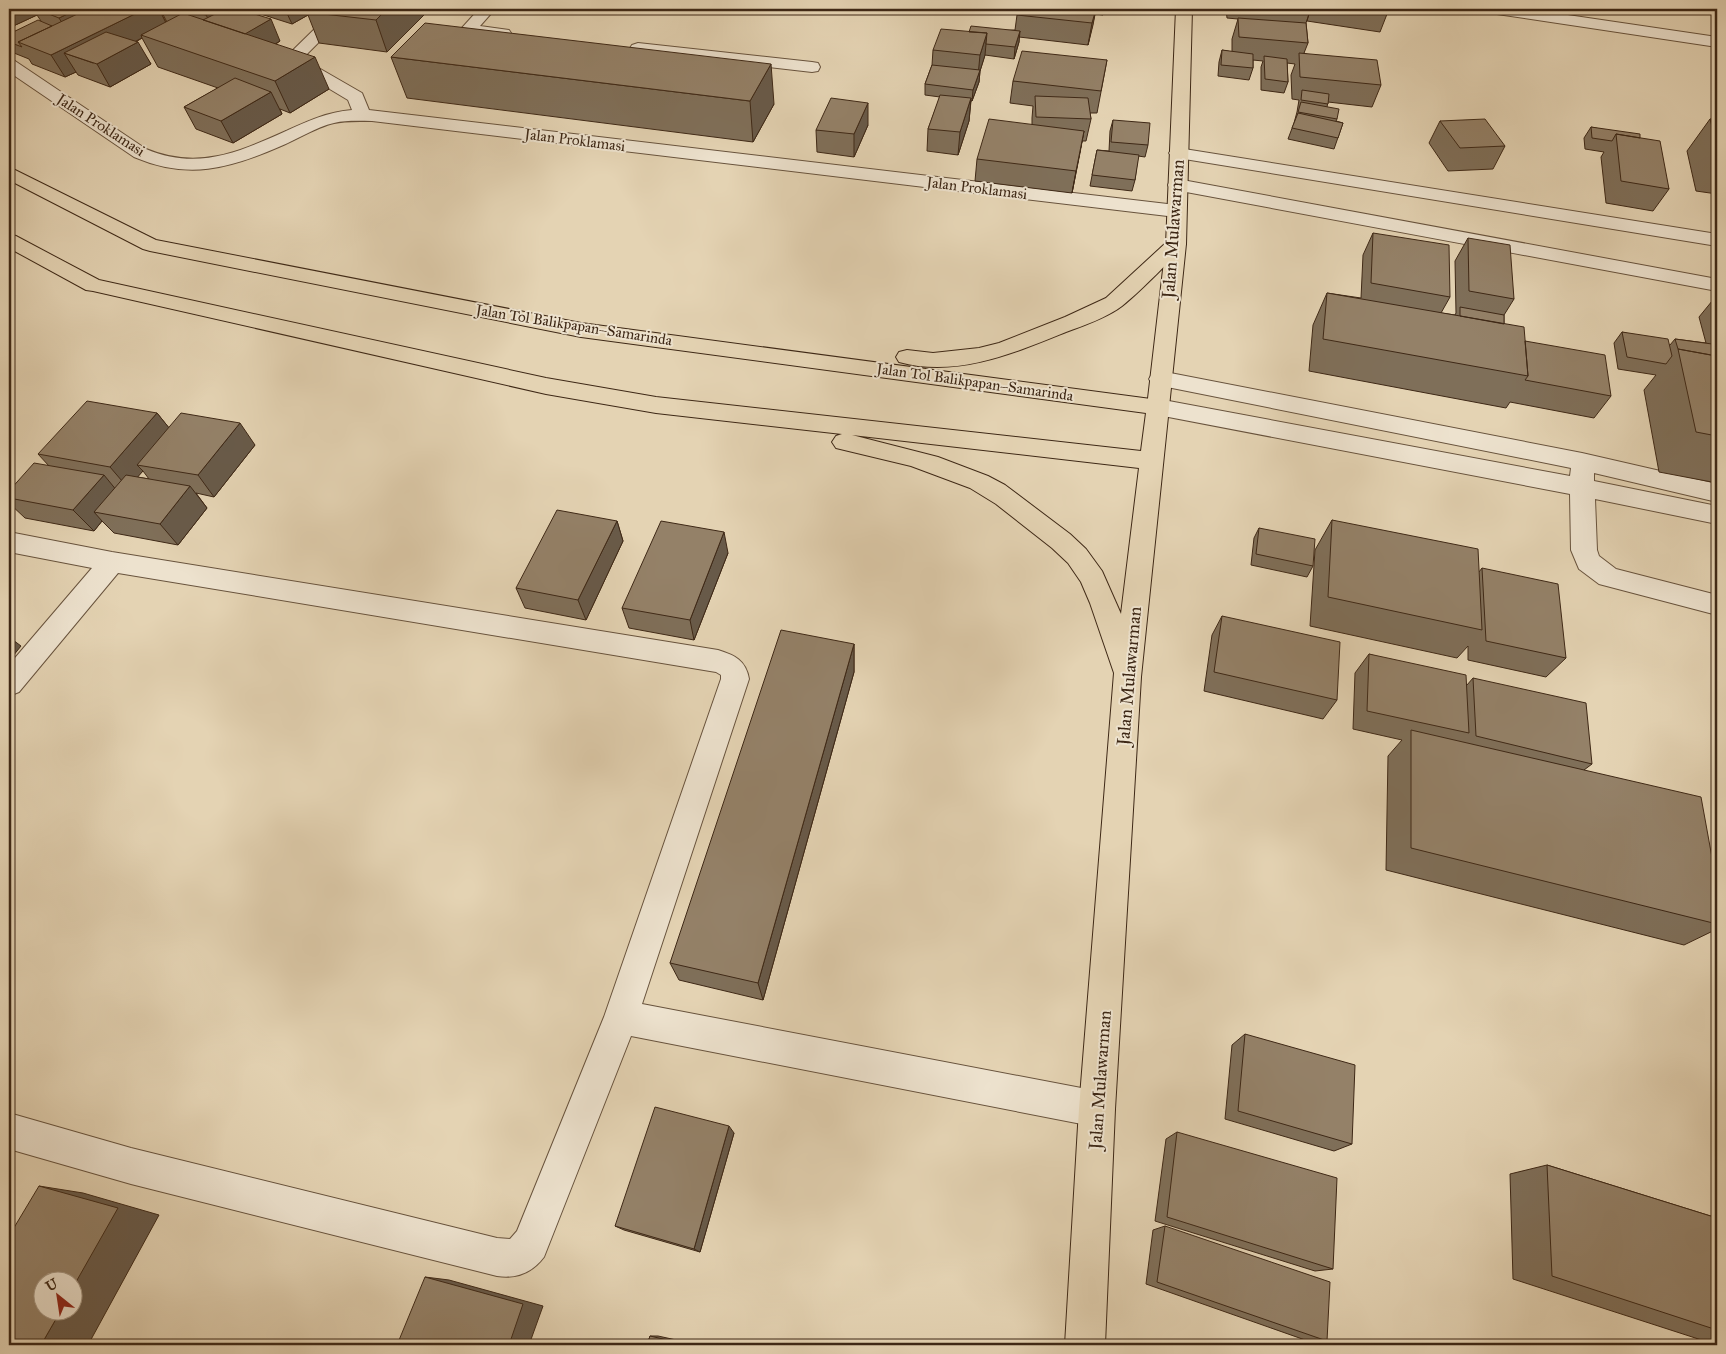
<svg xmlns="http://www.w3.org/2000/svg" width="1726" height="1354" viewBox="0 0 1726 1354" font-family="'IM FELL Great Primer',serif">
<style>
.lines{fill:none;stroke-linecap:round;stroke-linejoin:round}
.minor-casing{stroke:#68533d;stroke-width:2}
.major-casing{stroke:#3e2816;stroke-width:2}
.highway-casing{stroke:#3e2816;stroke-width:2}
.minor{fill:#ede2ce;fill-rule:evenodd}
.major{fill:#e4d3b3;fill-rule:evenodd}
.highway{fill:#e4d3b3;fill-rule:evenodd}
.wall{fill:#7f6f59;stroke:#3e2816;fill-rule:evenodd}
.shaded-wall{fill:#685a49;stroke:#3e2816}
.building{fill:#948168;stroke:#3e2816}
.labels{text-anchor:middle;dominant-baseline:central;stroke-width:4;stroke-linejoin:round;paint-order:stroke}
.far-street-label{font-size:15px;fill:#3e2816;stroke:#ede2ce}
.street-label{font-size:18px;fill:#3e2816;stroke:#ede2ce}
</style>
<rect width="100%" height="100%" fill="#e4d3b3"/>
<filter id="stains"><feTurbulence type="fractalNoise" baseFrequency=".004" numOctaves="4"/><feColorMatrix values="0 0 0 0 .2 0 0 0 0 .09 0 0 0 0 .02 0 0 0 .5 -.17"/></filter>
<radialGradient id="worn" r=".72"><stop offset=".6" stop-color="#630" stop-opacity="0"/><stop offset="1" stop-color="#630" stop-opacity=".3"/></radialGradient>
<g class="lines">
<defs>
<path id="minor" d="M335,9h17l-46,46 4,8 52,30 7,17 807,95 7,2 3,4 -3,4 -7,2 -804,-96c-12,0 -26,-1 -38,2 -18,4 -36,16 -53,23 -52,23 -93,34 -147,11l-125,-85v-12l6,1 131,88c52,22 93,3 140,-18 22,-10 41,-19 66,-21l-4,-10 -50,-30 -9,-16z
M479,9h16l-15,17 29,4 2,3 -2,3 -6,2 -41,-5 -2,-3z
M1489,9h38l190,28v10l-220,-33 -6,-2z
M638,43l174,19 6,1 2,4 -2,4 -6,1 -180,-21 -2,-3 2,-3z
M1178,148l539,86v12l-545,-89 -3,-4 3,-4z
M1177,179l540,100v12l-547,-102 -2,-4 2,-4z
M1160,371l422,82 135,31v18l-123,-29v8l123,25v18l-122,-25 2,51 2,6 17,13 101,26v20l-118,-31 -20,-15 -8,-19 -1,-56 -412,-79 -8,-2 -3,-6 3,-6 8,-2 412,77 1,-8 -419,-84 -3,-5 3,-5z
M9,532l103,20 606,98c16,5 28,10 31,29l-107,325 455,87 12,6 6,12 -6,12 -12,6 -466,-91 -87,221c-12,16 -28,22 -47,19l-366,-92 -122,-35v-36l122,35 366,90 13,1 7,-8 87,-214 117,-338v-4l-5,-3 -598,-99 -99,119 -10,4v-31l83,-97 -83,-16z"/>
<path id="major" d="M1176,9h16l-6,235 -17,163 -3,6 -8,2 -8,-2 -3,-6 19,-163z"/>
<path id="highway" d="M9,167l147,73 425,83 585,78 3,6 -28,270 -26,432 -10,236h-40l14,-236 35,-436 -24,-70 -9,-21 -13,-19 -16,-15 -56,-44 -26,-16 -59,-22 -75,-18 -4,-6 4,-6 6,-2 -186,-21 -110,-19 -453,-103 -7,-1 -77,-42v-14l7,2 83,44 447,98 110,19 485,54 5,-38 -565,-76 -431,-86 -7,-2 -134,-69zM852,435l287,33 -18,146 -19,-43 -16,-22 -16,-15 -65,-49 -17,-9 -50,-19z
M1176,238l7,2 3,4 -3,4c-20,19 -40,41 -61,58 -14,11 -39,20 -56,26 -52,21 -110,46 -167,30l-3,-5 3,-5 8,-2 26,3 46,-5 20,-5 66,-26 41,-19 63,-58z"/>
</defs>
<use href="#minor" class="minor-casing"/>
<use href="#major" class="major-casing"/>
<use href="#highway" class="highway-casing"/>
<use href="#minor" class="minor"/>
<use href="#major" class="major"/>
<use href="#highway" class="highway"/>
</g>
<path class="wall" d="M9,9h150l7,13h1l-7,-13h78l42,32 -4,3 53,45 -39,24 -10,-4 2,5 -49,29 -37,-14 -12,-22 34,-19 -60,-21 -16,-29 -6,4 15,22 -41,23 -32,-12 -2,-3 -11,5 -33,-13 -3,-5 -20,-8v-17l32,-13 -4,-6 -28,13z
M247,9h183l-43,43 -68,-9 -11,-28 -16,9 -44,-14z
M1019,9h85l-1,6 -8,-1 -7,31 -69,-8v5l-5,17 -29,-4 -5,16 -1,11 -7,19h-1l-2,20 -11,34 -31,-4 1,-22 12,-32 -15,-2v-11l7,-19 1,-15 36,-18 46,-2 2,-15z
M1226,9h163l-9,23 -73,-11 2,-7 -3,9 2,20 -4,10 77,32 -9,22 -44,-5 -1,5 10,12 -1,2 7,2 -9,26 -46,-10 6,-16 3,-11 2,-12 -7,-1 -1,-24 4,-11 -8,-1 1,19 -4,11 -23,-3v-23l2,-6 -10,-1v8l-4,12 -31,-4 1,-14 3,-12 10,2v-13l6,-20 -11,-1z
M1704,9h13v3l-12,-1z
M391,57l383,47 -21,38 -346,-44z
M1107,60l-10,53h-7l1,6 -5,22h-4l-10,52 -97,-12 2,-22 55,-34v-7l1,-12 -23,-3 3,-22z
M1710,119l7,1v74l-21,-3 -9,-40z
M1113,120l35,25 -3,12 -7,-1 -3,24 -3,11 -42,-5 7,-36 12,1 1,-20z
M1440,121l65,25 -12,23 -45,2 -19,-28z
M868,125l-14,32 -37,-5 -1,-22z
M1591,127l49,11 29,51 -16,22 -47,-8 -5,-46 3,-5 -19,-3 -1,-11z
M1373,233l77,64 -9,16 14,2 1,-2 -1,-52 13,-23 46,61 -10,16v9l21,17 86,55 -17,22 -84,-16 -4,6 -197,-37 4,-46 14,-32 34,5 2,-43z
M1717,295v188l-58,-11 -15,-82 12,-15 -38,-6 -4,-26 8,-11 48,13 5,-6 31,4 -7,-26z
M157,413l12,15 86,17 -41,52 -18,-4 11,15 -29,37 -64,-12 -12,-12 -8,10 -69,-13 -16,-15v-12l40,-25 -11,-12zM143,471l6,8 -12,-2z
M1332,520l147,52 3,-4 84,90 -20,19 -78,-17v-14l-11,12 -147,-32 5,-76z
M617,521l6,20 -37,79 -61,-12 -9,-20z
M1259,528l54,38 -6,11 -56,-12 3,-27z
M728,553l-34,87 -65,-12 -7,-20z
M1222,616l115,84 -14,19 -119,-28 8,-56z
M854,644v28l-91,328 -84,-20 -9,-17z
M1369,654l98,31 6,-7 119,86 -8,6 133,115v44l-33,16 -298,-75 2,-114 14,-16 -49,-11 2,-56z
M1245,1034l107,110 -18,7 -109,-32 7,-74z
M1177,1132l156,137 -18,2 -160,-50 11,-82z
M734,1133l-34,119 -76,-22 -9,-4z
M1547,1165l170,53v127l-204,-66 -3,-105z
M1165,1226l162,115h-19l-162,-57 7,-54z
M650,1336h8l41,9h-52z"/>
<path class="shaded-wall" d="M9,9h24l4,6 -28,13z
M78,9h38l-44,30 -13,-21z
M145,9h14l8,16 -26,10 1,3 -49,25 -29,-10 12,19 -11,5 -14,-22z
M215,9h22l-27,13 -4,-7z
M285,9h34l-13,3 2,3 -16,9z
M387,9h43l-43,43 -11,-32z
M1096,9l-3,16 -5,20 4,-22z
M271,19l9,22 -25,15 -11,-22z
M1020,31l-1,11 -5,17 1,-12z
M987,33l-2,22 -5,16 -1,11 -7,19 1,-11 5,-14 2,-21z
M138,42l13,22 -41,23 -13,-23z
M315,57l14,32 -39,24 -15,-32z
M771,64l3,40 -21,38 -3,-41z
M271,92l11,22 -49,29 -12,-22z
M971,98l-2,23 -11,34 2,-23z
M868,103v22l-14,32v-23z
M1084,131l-4,22 -8,40 4,-22z
M157,413l17,21 -37,31 6,6 -15,17 -18,-21z
M240,423l15,22 -41,52 -16,-22z
M9,431l4,4 -4,5z
M104,475l18,22 -28,15 8,9 -8,10 -21,-21z
M190,486l17,22 -29,37 -18,-21z
M617,521l6,20 -37,79 -8,-20z
M724,532l4,21 -34,87 -4,-20z
M9,637l12,9 -12,15z
M854,644v28l-91,328 -5,-17z
M729,1126l5,7 -34,119 -6,-3z
M39,1186l44,7 76,22 -71,130h-47l19,-33h12v-23z
M425,1277l24,3 94,26 -14,39h-20z"/>
<path class="building" d="M36,9h42l-19,9z
M88,9h57l-94,46 -33,-13z
M174,9h41l-9,6z
M225,9h13l33,10 -26,15 -42,-14z
M309,9h78l-11,11 -70,-8z
M1019,9h77l-4,14 -75,-8z
M183,13l132,44 -40,24 -134,-46z
M1238,18l68,5 2,20 -69,-6z
M38,20l14,6 -34,16 4,5 -13,-5v-8z
M425,23l346,41 -21,37 -359,-44z
M971,26l49,5 -5,16 -29,-3 1,-11 -18,-1z
M941,29l46,4 -7,22 -47,-5z
M106,32l32,10 -41,22 -33,-11z
M1222,50l31,4v14l-32,-3z
M1022,51l85,9 -6,31 -88,-10z
M1299,53l78,7 4,25 -81,-8z
M1264,56l23,3 1,23 -23,-3z
M932,65l48,5 -7,20 -48,-6z
M235,78l36,14 -50,29 -37,-14z
M1302,90l27,4 -1,10 -27,-4z
M940,95l31,3 -11,34 -32,-3z
M1035,96l53,2 3,21 -55,-2z
M831,98l37,5 -14,31 -38,-4z
M1301,102l38,7 -2,10 -39,-7z
M1298,113l45,10 -5,15 -46,-10z
M989,119l95,12 -8,40 -99,-12z
M1485,119l20,27 -45,2 -20,-27z
M1710,119l7,1v27z
M1113,120l37,3 -2,22 -37,-3z
M1591,127l49,7v4l-24,-4 -4,7 -20,-3z
M1616,134l44,7 9,48 -48,-8z
M1097,150l42,5 -4,25 -43,-5z
M1373,233l76,12 1,52 -79,-14z
M1468,238l42,7 4,54 -45,-8z
M1327,293l197,34 4,49 -205,-37z
M1460,307l44,8v9l-44,-8z
M1622,332l46,7 4,17 -6,8 -39,-7z
M1675,339l37,5 4,12 -38,-7z
M1525,341l80,14 6,41 -86,-16 3,-4z
M1678,349l39,7v80l-21,-4z
M87,401l70,12 -47,54 -72,-13z
M181,413l59,10 -42,52 -61,-10z
M34,463l70,12 -31,35 -64,-12v-7z
M126,475l64,11 -30,38 -66,-12z
M557,510l60,11 -39,79 -62,-12z
M1332,520l146,29 4,81 -154,-33z
M661,521l63,11 -34,88 -68,-12z
M1259,528l56,11 -2,27 -57,-12z
M1482,568l76,16 8,74 -80,-17z
M1222,616l118,26 -3,58 -123,-28z
M781,630l73,14 -96,339 -88,-20z
M1369,654l97,21 3,58 -102,-22z
M1473,678l113,25 6,61 -116,-28z
M1411,730l290,67 16,88v39l-306,-76z
M1245,1034l110,31 -3,79 -114,-33z
M655,1107l74,19 -35,123 -79,-23z
M1177,1132l160,46 -4,91 -166,-52z
M1547,1165l170,53v112l-165,-54z
M39,1186l79,22 -46,81v-7h-30v30h18l-19,33h-32v-109z
M1165,1226l165,56 -3,59 -170,-59z
M425,1277l98,27 -14,41h-112z
M650,1336l39,9h-42z"/>
<g class="labels">
<g class="far-street-label">
<text transform="translate(101 125) rotate(33)">Jalan Proklamasi</text>
<text transform="translate(575 140) rotate(7)">Jalan Proklamasi</text>
<text transform="translate(977 188) rotate(7)">Jalan Proklamasi</text>
<text transform="translate(574 325) rotate(9)">Jalan Tol Balikpapan–Samarinda</text>
<text transform="translate(975 382) rotate(8)">Jalan Tol Balikpapan–Samarinda</text>
</g>
<g class="street-label">
<text transform="translate(1173 229) rotate(-86)">Jalan Mulawarman</text>
<text transform="translate(1129 676) rotate(-85)">Jalan Mulawarman</text>
<text transform="translate(1100 1080) rotate(-86)">Jalan Mulawarman</text>
</g>
</g>
<rect width="1726" height="1354" fill="none" stroke="#e4d3b3" stroke-width="30"/>
<rect x="10" y="10" width="1706" height="1334" fill="none" stroke="#3e2816" stroke-width="2.5"/>
<rect x="15" y="15" width="1696" height="1324" fill="none" stroke="#3e2816"/>
<g transform="translate(58 1296) rotate(330)"><circle r="24" fill="#ede2ce" stroke="#a79884"/>
<path d="M0-4L9 19L0 12L-9 19Z" fill="#8f2418"/>
<text y="-8" font-size="14" font-weight="bold" text-anchor="middle" fill="#3e2816">U</text>
</g>
<rect width="100%" height="100%" filter="url(#stains)"/>
<rect width="100%" height="100%" fill="url(#worn)"/>
</svg>
